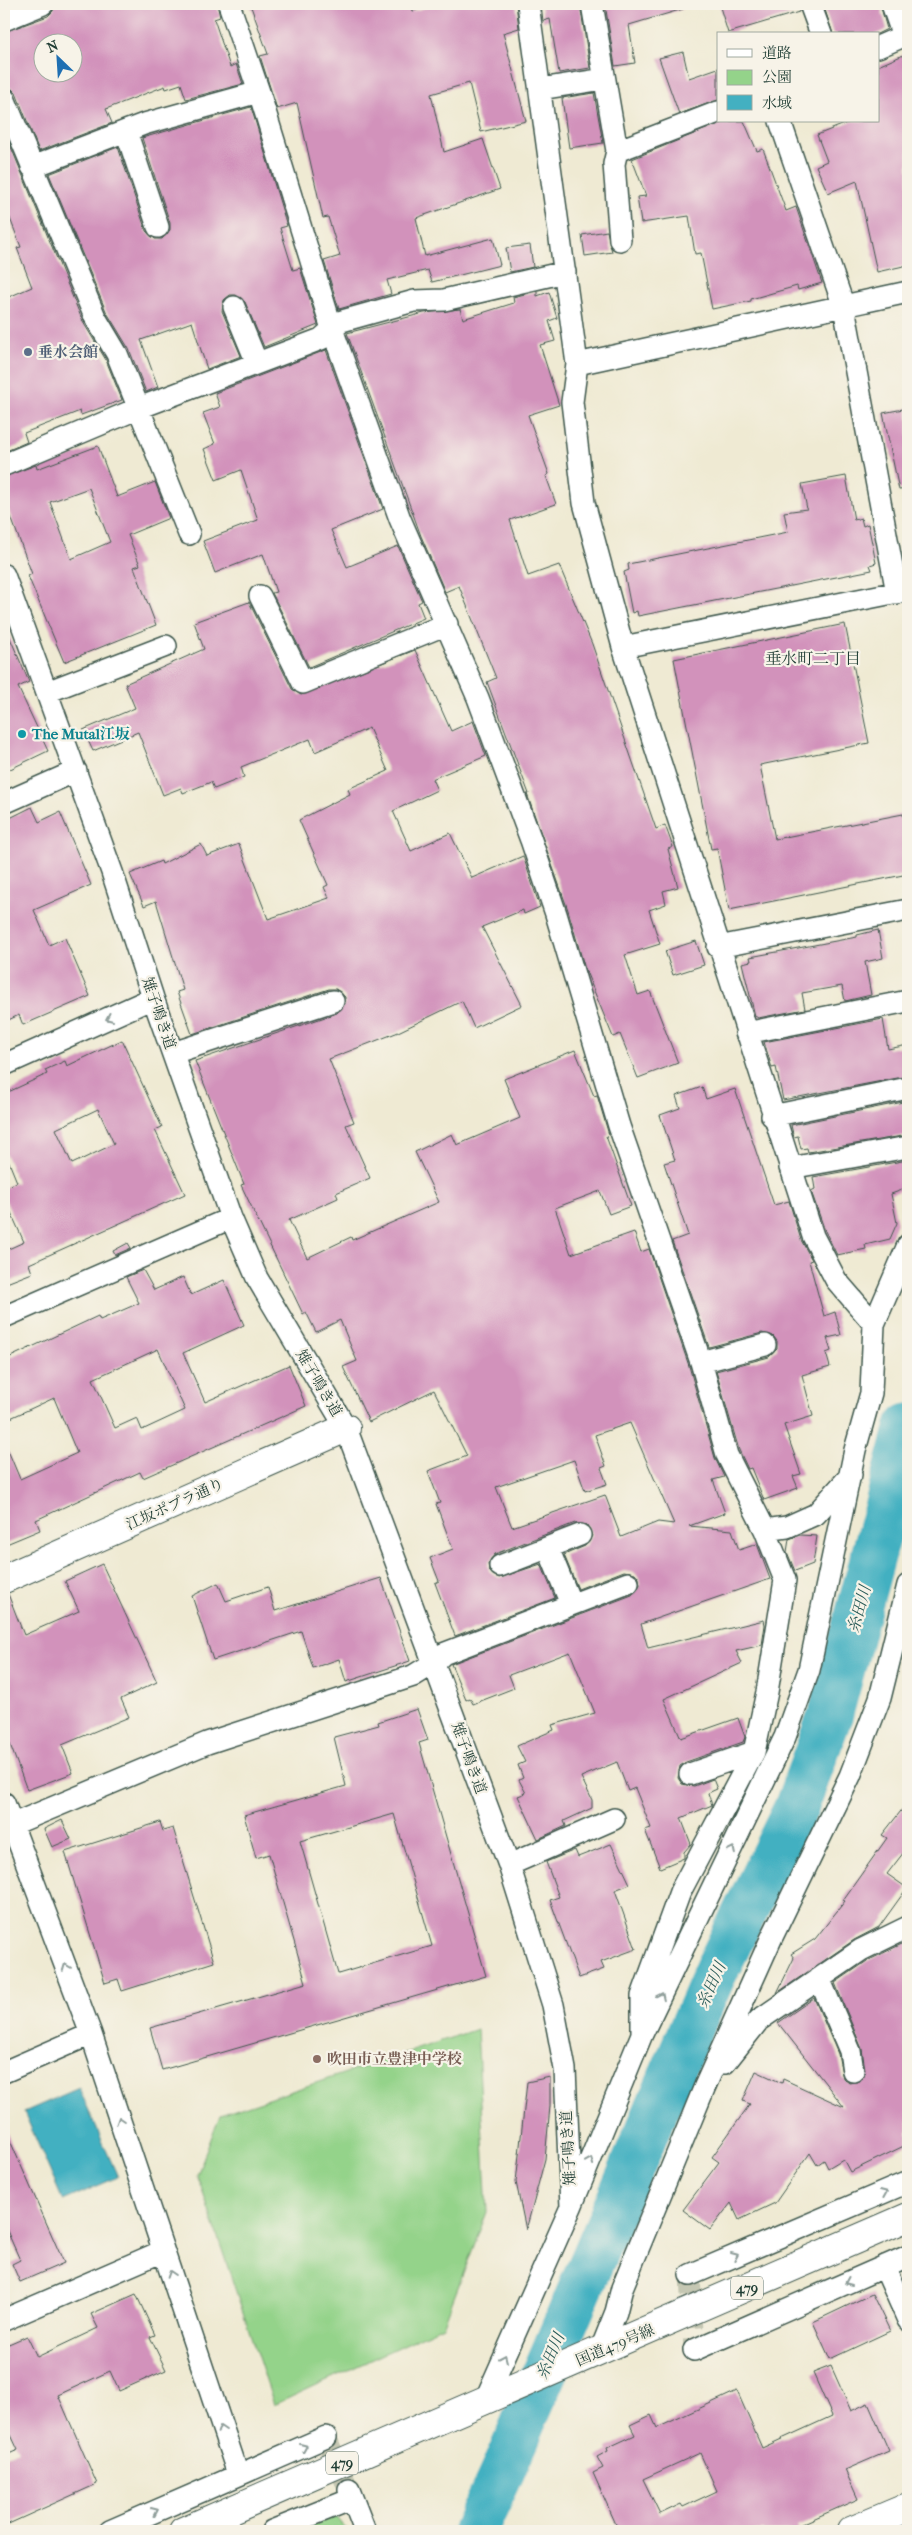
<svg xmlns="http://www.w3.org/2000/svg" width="912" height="2535" viewBox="0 0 912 2535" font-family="'IM FELL French Canon','Noto Serif JP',serif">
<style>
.green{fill:#94d38a;stroke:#5a885f}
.water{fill:#43b0c1;stroke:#31767a}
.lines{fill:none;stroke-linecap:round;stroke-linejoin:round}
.river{stroke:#43b0c1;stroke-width:45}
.building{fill:#d292bb;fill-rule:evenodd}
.street-tunnel{stroke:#c5c7b3;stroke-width:21;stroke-dasharray:21 11;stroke-linecap:butt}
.street-casing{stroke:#3e574c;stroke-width:24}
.secondary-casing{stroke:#3e574c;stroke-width:30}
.highway-casing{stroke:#3e574c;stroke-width:30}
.street{stroke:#fff;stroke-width:21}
.secondary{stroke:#fff;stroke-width:28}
.highway{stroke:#fff;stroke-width:28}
.oneway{stroke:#8f9e9a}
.service-dot{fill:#5c6f8a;stroke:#f7f3e8;stroke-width:2}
.culture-dot{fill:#0f9aa8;stroke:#f7f3e8;stroke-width:2}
.education-dot{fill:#8d6e63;stroke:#f7f3e8;stroke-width:2}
.labels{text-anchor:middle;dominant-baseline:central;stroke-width:4.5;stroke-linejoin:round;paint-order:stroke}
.shield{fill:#f7f3e8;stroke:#60746a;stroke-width:1}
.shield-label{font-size:14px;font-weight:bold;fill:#1f3d34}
.service-label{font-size:15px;font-weight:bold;fill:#4e5e75;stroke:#f7f3e8;text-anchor:start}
.culture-label{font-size:15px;font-weight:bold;fill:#0d838f;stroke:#f7f3e8;text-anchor:start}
.street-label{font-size:15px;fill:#1f3d34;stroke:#f7f3e8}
.education-label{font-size:15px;font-weight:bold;fill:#785e54;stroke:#f7f3e8;text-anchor:start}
.neighbourhood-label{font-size:16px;fill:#1f3d34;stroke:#f7f3e8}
.water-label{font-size:16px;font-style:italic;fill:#285a57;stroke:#f7f3e8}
</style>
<rect width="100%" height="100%" fill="#f7f3e8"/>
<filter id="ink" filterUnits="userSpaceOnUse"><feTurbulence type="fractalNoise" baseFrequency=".02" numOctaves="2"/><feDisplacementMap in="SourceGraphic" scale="10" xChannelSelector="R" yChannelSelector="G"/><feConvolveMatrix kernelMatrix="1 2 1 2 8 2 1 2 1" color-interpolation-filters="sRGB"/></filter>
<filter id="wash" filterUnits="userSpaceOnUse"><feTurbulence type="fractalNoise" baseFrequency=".0096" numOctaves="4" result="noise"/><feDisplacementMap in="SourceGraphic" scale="20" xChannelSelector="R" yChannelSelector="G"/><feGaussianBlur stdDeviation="1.12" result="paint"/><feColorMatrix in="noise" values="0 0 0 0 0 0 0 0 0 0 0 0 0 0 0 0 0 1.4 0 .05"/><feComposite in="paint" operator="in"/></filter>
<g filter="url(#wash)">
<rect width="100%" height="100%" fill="#efead3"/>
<path class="green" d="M477,2029l10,183 -44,114 -169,79 -77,-230 23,-60z
M334,2515l13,16h-49z"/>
<path class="water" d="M79,2088l39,89 -55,24 -39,-89z"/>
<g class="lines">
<path class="river" d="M475,2531l26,-56 212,-498 83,-169 35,-95 77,-287"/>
</g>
<g id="blocks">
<path class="building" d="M55,4h162l3,13 -6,2 16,48 6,-3 7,20 -57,15 -5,-15 -15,5 -1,-3 -59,23 6,14 -73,28 -23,-58 -5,-5 -7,-2v-54l44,-16 5,-5zM42,42h30v30h-30z
M250,4h161l2,7 26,-7h77l3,24 -16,5 23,88 -45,11 -12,-49 -38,11 13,58 39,-13 17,50 -84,29 9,38 68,-18 7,27 -68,17 -4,-12 -41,10 4,14 -52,15 -15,-48 16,-5 -12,-39 -5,1 -26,-115 -20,6 -17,-53 8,-2z
M541,4h39l10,64 -31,5 -9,-54 -7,2z
M605,4h77l1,5 -54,16 6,38 -20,3z
M719,4h79l1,8 -71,21z
M823,4h57l7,25 -10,5h-44z
M683,52l6,26 29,-10v32l-39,14 -20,-56z
M908,53v212l-31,7 -20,-91 -29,12 -12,-27 11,-5 -10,-26 35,-14h26v-55z
M594,93l9,50 -34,5 -7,-50z
M251,107l36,119 -7,2 13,42 7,-2 18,57 -54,22 -19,-45 -9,-7h-6l-6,5 -2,11 19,45 -34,13 -15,-47 -51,18 17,47 -12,5 -17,-43 -23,-38 -57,-137 69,-27 28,84 9,8h7l8,-9v-7l-28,-85z
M726,121h18l13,30 6,-2 23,62 10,-4 26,76 -24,7 -1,-4 -46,13v2l-39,8 -11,-56 -6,1 -6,-38 -48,7 -4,-26 9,-1 -14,-37z
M4,130l79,192 23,38 16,40 -41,15 -1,-4 -56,22 3,9 -23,10v-153l28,-12 -15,-39 4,-1 -17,-44z
M607,231l5,21 -27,4 -3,-21z
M530,245l3,22 -23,5 -4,-24z
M537,291v5l12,-4 8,26 -8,3 6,20 -15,4 19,60 -31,10 21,59 -3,2 10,28 -46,16 18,56 31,-11 33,79 64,185 9,-4 8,22 -5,2 10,38 -15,4 3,13 -17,6 11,34 -35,11 13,40 12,-4 28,72 -40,15 -18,-44 -7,3 -28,-68 -17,-59 -41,-116h2l-42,-112 9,-4 -37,-92 -14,6 -24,-56 -74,-203 77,-20 36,-4 3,10 51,-16 -1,-6z
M326,350l57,159 -52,21 16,37 51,-21 24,55 -4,2 6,15 -115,49 -37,-74 4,-1 -13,-38 -48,19 -12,-32 55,-21 -17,-50 -25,10 -12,-31 11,-5 -12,-31 17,-6 -5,-14z
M908,408v81l-9,1 -16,-77z
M98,446l19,51 38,-15 14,36 -41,17 12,30 -6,2 22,58 -92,37 -36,-86 4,-2 -28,-76v-21l32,-12 1,4zM89,488l21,54 -39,17 -21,-57z
M846,476l8,44 7,-2 2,8 5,-2 8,39 -6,2 2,5 -234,46 -1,-5 -5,2 -8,-41 5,-2 -1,-6 160,-32 -4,-20 23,-3 -5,-25z
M249,602l43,87 9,6 114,-45 36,81 22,-10 13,35 -54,23 5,11 -44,21 18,40 39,-18 22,45 51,-22 17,51 -16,7 -1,-4 -41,17 40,78 -48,23 -12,-27 -66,32 -67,26 25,63 -8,3 24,53 -34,15 2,5 -49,22 18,38 44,-21 1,3 87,-38 -24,-50 37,-18 5,11 63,-27 -16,-39 71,-29 19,46 3,-1 12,40 -3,1 25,70 -22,8 -9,-23 -45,17 16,46 63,-22 7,20 8,-3 40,117 26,92 9,19 -11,3 12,33 -36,13 43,4 7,20 18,-6 13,35 -129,45 7,24 116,-28 1,5 -3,20 -26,6 6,12 -78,36 17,39 57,-20 7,19 -2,5 -57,20 -6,4 -2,12 4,6 12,2 19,-7 4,10 -9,4 4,12 -31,13 10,26 -7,8v6l-24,10 -15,-38 6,-2 -16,-40 -7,3 -11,-29 -36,15 11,23v8l-28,13 2,5 -28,13 -20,-43 8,-3 -7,-13 4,-2 -5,-13 7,-3 -8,-16 37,-16 -2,-5 43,-12 -25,-61 -61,23 5,13 -41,16 -3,-6 -4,2 -15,-36 181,-69 8,-10 -1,-7 -4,-5 -11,-2 -46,18 -14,-34 21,-9 7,-10 -5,-11 -12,-2 -80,31 -7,10 1,7 10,7 42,-14 14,34 -100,38 -20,-53 4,-2 -9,-23 23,-9 -17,-45 4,-1 -12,-32 39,-15 -33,-66 -65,32 -26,-55 14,-6 -17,-41 -24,12 -10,-20 -3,2 -62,-129 3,-1 -49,-123 142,-48 8,-9v-7l-9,-8h-7l-137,45 -15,-42 6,-2 -27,-89 -12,5 -14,-32 31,-13 1,3 39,-20 6,12 32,-12 29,75 61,-21 -5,-11 4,-2 -29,-65 51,-26 -2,-5 40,-18 -19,-43 -54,24 -5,-13 -69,28 3,10 -30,12 -3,-7 -28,11 -2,-5 -18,7 -25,-63 -45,19 -10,-21 52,-22 -10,-24 79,-35 -10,-27zM630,1423l44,101 -16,-2 -37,15 -16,-42 -93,32 -16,-40 78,-27 11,31 22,-7 -6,-16 5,-2 -11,-31z
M4,624l25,58 -11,5 30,64 -44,21z
M845,624l24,119 -109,22 15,74 128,-25 2,11h3v49l-179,36 -12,-62 -6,1 -37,-190z
M32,807l7,15 21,-10 31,73 -57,25 15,35 16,-7 25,58 -67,29 -4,-10 -15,7v-201z
M878,930l5,28 -18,4 6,33 -26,6 -3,-15 -40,7 3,16 -47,9 -3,-2 -13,-53 9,-2 -1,-4 107,-20v-2z
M696,941l8,24 -31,10 -8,-24z
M883,1019l5,30 20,-4v31l-125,24 -7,-33 -4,1 -8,-26z
M122,1040l40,87 -7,3 30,64 -156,70 3,9 -28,11v-33l20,-9 -20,-45v-9l13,-6 -13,-32v-56l43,-20 -2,-4 20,-9 2,5zM98,1109l16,35 -42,20 -16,-35z
M702,1087l4,12 29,-10 39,116 15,-4 12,39 11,20 -3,1 15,55 11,-4 6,23 -14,3 4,13 -5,2 4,14 -28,8 11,41 -29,9 17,49 -8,2 5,12 -34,12 -13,-32 -3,1 -9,-19 -23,-79 53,-14 8,-8v-8l-4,-5 -11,-3 -53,14 -37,-106 16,-6 -24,-72 11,-3 -15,-45 20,-7 -4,-12z
M908,1101v34l-100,17 -1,-4 -6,1 -3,-13 -4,1 -1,-3 -2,-9z
M908,1160v28l-17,6 6,29 -7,16 -25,6 1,4 -29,6 -12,-24 -14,-40 4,-2 -2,-12z
M128,1243l3,5 -16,7 -2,-4z
M143,1270l11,20 29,-13 8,18 33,-15 20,45 -61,28 22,49 84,-37 17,41 -163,72 -3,-6 -104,48 4,10 -36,15v-104l16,38 57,-26 -23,-55 -50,23v-61l94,-44 2,4 39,-17 -13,-26zM158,1349l27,61 -43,20 -5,-12 -22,10 -22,-49z
M800,1535l17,1 -4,28 -18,7 -8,-19 2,-13z
M102,1564l55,118 -36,17 8,18 -67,28 11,28 -46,17 -23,-62v-134h4l16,41 55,-24 -14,-30z
M381,1578l29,83 -64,21 -7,-23 -26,9 -12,-37 -88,29 -21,-64 26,-13 8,18 42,-14 7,24z
M417,1709l11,31 -9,3 67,233 -324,94 -12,-42 156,-45 -37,-129 -13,4 -12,-43 102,-29 -12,-49 45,-12 -1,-3zM394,1814l38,132 -94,28 -38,-133z
M908,1802v53l-4,-3 -17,22 20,14 -28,39 -25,13 -77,53 17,-35 -3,-4 24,-15 30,-38 -2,-1 44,-62 -5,-3z
M62,1820l9,19 -19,8 -8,-18z
M160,1822l3,9 10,-3 41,134 -92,29 -4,-12 -13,4 -40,-131z
M611,1844l19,40 -15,6 21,59 -35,13 3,7 -25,9 -29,-78 9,-3 -13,-35 29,-12 3,7z
M908,1941v203l-58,28 -7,-13 -15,9 -4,-8 -7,5 -7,-12 -35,50 -36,17 -8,-17 -21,27 -27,-20 36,-48 -7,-5 38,-53 -7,-3 13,-30 26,12 1,-4 61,28 -66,-84 36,-25 24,56 5,24 6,5 11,-2 5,-11 -3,-21 -27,-66 32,-22z
M550,2077v29l-5,53 -19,71 -10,-48 11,-100z
M4,2127l60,136 -44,19 -8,-18 8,-4 -16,-36z
M136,2294l19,41 -5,2 16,33 -47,21 -9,-20 -52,24 39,89 -93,42v-70l14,-6 -14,-30v-74l23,-10 10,21 61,-29 -7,-14z
M872,2294l18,37 -60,28 -17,-37z
M831,2366l20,45 17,-8 21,48 -44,19 13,29 -61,27 2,5h-180l-26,-58 10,-5 -6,-11 11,-6 -1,-3 28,-13 -5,-10 21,-10 6,13 80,-37 25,57 70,-32 -19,-43zM700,2453l17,38 -34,16 -2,-3 -21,10 -17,-35z"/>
</g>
</g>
<g filter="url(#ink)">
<use href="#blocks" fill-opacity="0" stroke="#3e574c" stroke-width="1"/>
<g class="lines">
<path class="street-tunnel" d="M690,2275l4,75
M326,2437l23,53"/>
<defs>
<path id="street" d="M229,4l30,88 73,237 68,190 78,179 53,142 25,74 63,212 82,236 26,93 38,75 20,50 -18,112 -13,60 -74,140 -38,104v38
M528,4l49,360 -5,38 12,101 39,144 190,589 23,44 38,44
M592,4l25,147 101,-39
M810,4l11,30
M892,4l11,32
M4,20l39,-16
M878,47l30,-13
M540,89l64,-10
M4,98l91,219 22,37 72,180
M780,121l64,186 53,286
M126,131l32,96
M617,151l-3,13 6,76
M32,167l112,-43 115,-32
M234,307l23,56
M577,364l331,-72
M4,465l135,-57 182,-69 21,-18 72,-20 30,-1 121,-28
M4,575l108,297 41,126 78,220 26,60 89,150 163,437 44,140 12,64 6,138
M260,596l43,87 144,-59
M623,647l285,-57
M47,692l119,-46
M4,803l72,-32
M718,947l190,-37
M746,1033l162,-32
M173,1053l160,-52
M4,1065l149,-67
M772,1116l136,-28
M790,1168l118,-21
M4,1317l227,-99
M701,1362l64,-17
M765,1530l22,-3 29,-13 35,-39
M548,1548l23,56
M500,1566l80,-31
M690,1774l64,-22
M4,1803l87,231 147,440
M4,1828l203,-85 206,-67 21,-13 9,-9 185,-71
M509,1865l105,-46
M819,1978l31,73 3,20
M725,2063l34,-43 102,-70 47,-23
M4,2072l87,-38
M884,2266l24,54
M690,2275l218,-93
M4,2320l159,-69
M694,2350l214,-94
M600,2352l16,-40 6,-24 83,-202 66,-147 79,-163 30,-78 28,-113
M484,2403l87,-196 71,-173 143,-297 24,-67 46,-220 16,-57 3,-69 34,-79
M349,2490l16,41
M110,2531l216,-94
M272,2531l80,-32"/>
<path id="secondary" d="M4,1579l342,-151
M851,2531l57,-24"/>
<path id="highway" d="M183,2531l725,-314"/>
</defs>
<use href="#street" class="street-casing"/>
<use href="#secondary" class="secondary-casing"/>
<use href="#highway" class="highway-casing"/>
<use href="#street" class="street"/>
<use href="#secondary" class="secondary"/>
<use href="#highway" class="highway"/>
</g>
<defs><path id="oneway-chevron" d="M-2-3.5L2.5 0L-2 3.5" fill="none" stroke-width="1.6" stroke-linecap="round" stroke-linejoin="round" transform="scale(1.25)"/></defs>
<g class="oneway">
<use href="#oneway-chevron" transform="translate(109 1018) rotate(156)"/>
<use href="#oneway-chevron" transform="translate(732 1850) rotate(-64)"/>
<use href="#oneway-chevron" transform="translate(66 1967) rotate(-111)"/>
<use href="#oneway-chevron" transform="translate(661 1996) rotate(-64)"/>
<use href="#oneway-chevron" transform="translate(120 2120) rotate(-108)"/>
<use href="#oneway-chevron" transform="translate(590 2161) rotate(-68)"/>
<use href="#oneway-chevron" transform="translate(884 2193) rotate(-23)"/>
<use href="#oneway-chevron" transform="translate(735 2256) rotate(-23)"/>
<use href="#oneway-chevron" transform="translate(171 2274) rotate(-108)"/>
<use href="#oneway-chevron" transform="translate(848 2282) rotate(156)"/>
<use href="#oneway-chevron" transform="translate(504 2358) rotate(-66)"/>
<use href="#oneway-chevron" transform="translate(221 2429) rotate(-108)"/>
<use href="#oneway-chevron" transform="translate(304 2447) rotate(-23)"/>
<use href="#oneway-chevron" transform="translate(155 2511) rotate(-24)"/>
</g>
</g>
<circle class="service-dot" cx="28" cy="352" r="5"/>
<circle class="culture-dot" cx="22" cy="734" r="5"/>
<circle class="education-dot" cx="317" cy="2059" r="5"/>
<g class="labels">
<g class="shield">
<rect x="731" y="2276.5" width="32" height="23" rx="4"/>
<rect x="326" y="2451.5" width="32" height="23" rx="4"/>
</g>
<g class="shield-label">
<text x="747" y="2288">479</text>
<text x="342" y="2463">479</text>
</g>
<g class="service-label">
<text x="38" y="352">垂水会館</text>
</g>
<g class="culture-label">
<text x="32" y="734">The Mutal江坂</text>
</g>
<g class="street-label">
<text transform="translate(159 1013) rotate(71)">雉子鳴き道</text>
<text transform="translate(319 1383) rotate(59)">雉子鳴き道</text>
<text transform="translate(175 1504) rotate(-24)">江坂ポプラ通り</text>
<text transform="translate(469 1758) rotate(70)">雉子鳴き道</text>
<text transform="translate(568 2148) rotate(-93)">雉子鳴き道</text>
<text transform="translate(615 2345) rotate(-23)">国道479号線</text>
</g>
<g class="education-label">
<text x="327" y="2059">吹田市立豊津中学校</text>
</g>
<g class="neighbourhood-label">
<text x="813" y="658">垂水町二丁目</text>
</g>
<g class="water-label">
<text transform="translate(859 1609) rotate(-75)">糸田川</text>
<text transform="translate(711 1985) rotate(-66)">糸田川</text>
<text transform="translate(550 2356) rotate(-67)">糸田川</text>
</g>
</g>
<rect width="912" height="2535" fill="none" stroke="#f7f3e8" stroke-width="20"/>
<rect x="717" y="32" width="162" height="90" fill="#f7f3e8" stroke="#a1aaa0"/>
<rect x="727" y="49" width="25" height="8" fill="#ffffff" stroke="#a1aaa0"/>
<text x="762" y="58" font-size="15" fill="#1f3d34">道路</text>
<rect x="727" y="70" width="25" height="15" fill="#94d38a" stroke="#a1aaa0"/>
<text x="762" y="82" font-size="15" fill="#1f3d34">公園</text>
<rect x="727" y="95" width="25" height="15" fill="#43b0c1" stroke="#a1aaa0"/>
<text x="762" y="108" font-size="15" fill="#1f3d34">水域</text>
<g transform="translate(58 58) rotate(335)"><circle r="24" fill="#f7f3e8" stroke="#a1aaa0"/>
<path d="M0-4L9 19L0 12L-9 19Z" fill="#1f6fb2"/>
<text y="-8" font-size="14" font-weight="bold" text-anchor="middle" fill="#1f3d34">N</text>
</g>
</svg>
